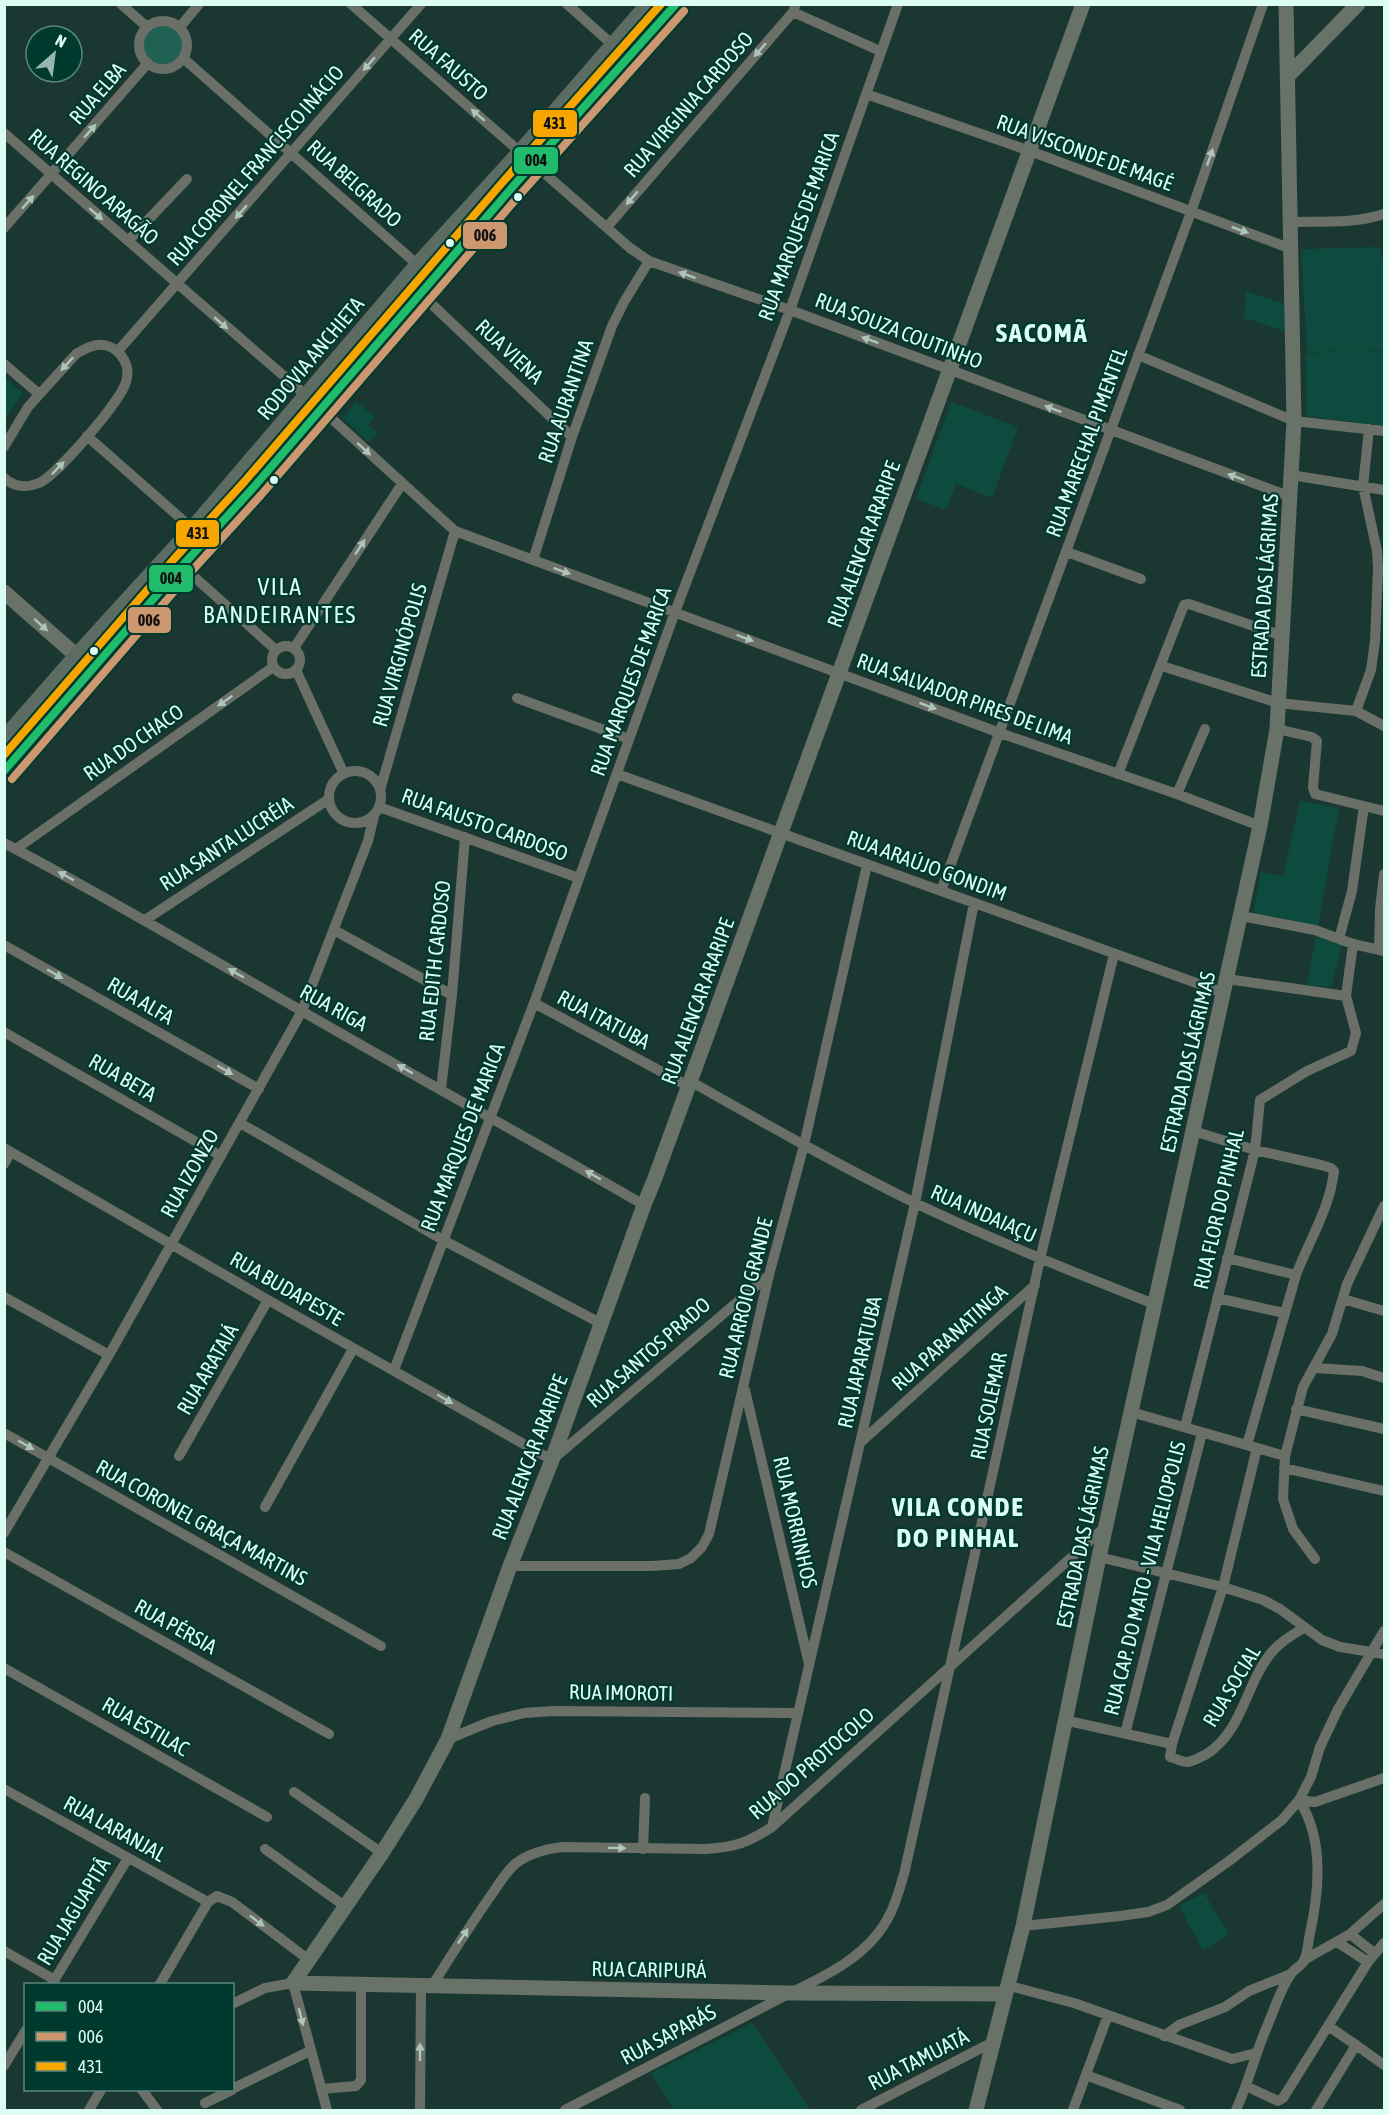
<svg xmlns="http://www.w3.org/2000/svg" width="1389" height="2115" viewBox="0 0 1389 2115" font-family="'Asap Condensed',sans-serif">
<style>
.built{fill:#0d4b3e}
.green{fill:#1f6253}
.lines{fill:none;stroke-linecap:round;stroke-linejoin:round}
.street{stroke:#6a7068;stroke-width:10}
.secondary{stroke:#687268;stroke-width:15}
.highway{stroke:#5d6c63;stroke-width:20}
.bus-1-casing{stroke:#00392e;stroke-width:12}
.bus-2-casing{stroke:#00392e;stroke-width:12}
.bus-3-casing{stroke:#00392e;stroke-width:12}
.bus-1{stroke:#20bc6c;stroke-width:8}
.bus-2{stroke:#cd976f;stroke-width:8}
.bus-3{stroke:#f7a600;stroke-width:8}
.oneway{fill:#aec5bb}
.bus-dot{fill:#dcfdf3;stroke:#00392e;stroke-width:2}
.labels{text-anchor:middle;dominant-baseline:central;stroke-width:4.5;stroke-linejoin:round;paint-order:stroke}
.street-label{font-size:21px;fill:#dcfdf3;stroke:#00392e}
.quarter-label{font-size:24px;letter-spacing:1.5px;fill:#dcfdf3;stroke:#00392e}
.district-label{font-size:27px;font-weight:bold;letter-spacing:1.5px;fill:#dcfdf3;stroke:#00392e}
.line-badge{stroke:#00392e;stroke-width:2}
.pale-badge-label{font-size:16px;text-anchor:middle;font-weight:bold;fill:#111}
</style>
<rect width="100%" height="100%" fill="#1b3731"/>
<path class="built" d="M1379,247l5,14v89l-77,2 -6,-103z
M1246,291l39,13 2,28 -43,-14z
M1348,351h36v75l-78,-10v-63z
M5,378l18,15 -18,27z
M356,401l19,16 -7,8 9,8 -8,9 -27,-24z
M951,402l67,25 -26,71 -36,-14 -10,26 -30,-11z
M1300,801l39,7 -21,119 -65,-12 8,-43 22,4z
M1316,936l26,9 -11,42 -24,-2z
M1204,1893l25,41 -26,17 -24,-45z
M752,2023l58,87h-136l-23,-37z"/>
<path class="green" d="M143 44a20 20 0 1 1 40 0a20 20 0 1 1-40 0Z"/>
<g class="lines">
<path class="street" d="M121,4l26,23
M351,4l279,244 19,13 141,49 501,187
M567,4l47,42
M793,12l87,39
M139 45a24 24 0 1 1 48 0a24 24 0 1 1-48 0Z
M180,27l19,-23
M183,58l236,208
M866,94l164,57 259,97
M4,133l304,264 147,134 545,202 177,61 83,32
M1289,222c32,-1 65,2 95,-8
M607,227l186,-215 3,-8
M4,228l144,-165
M128,241l59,-62
M421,294l151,143
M118,351l303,-347
M1138,355l156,66 90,10
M4,364l35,30
M87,436l107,94
M4,447l24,-40 48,-53c7,-4 13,-8 21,-9 20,-2 35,18 29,37 -5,19 -69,93 -87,101 -12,5 -25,4 -35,-5
M1291,475l93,15
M1067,552l74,27
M533,560l39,-123 40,-111 12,-24 25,-41
M182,566l94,84
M272 660a14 14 0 1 1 28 0a14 14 0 1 1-28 0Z
M294,648l108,-164
M1162,666l116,37 78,8 28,15
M296,670l48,104
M517,698l112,41
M1356,711l15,-41 4,-29 3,-72 -1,-18 -14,-65 6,-57
M1277,729l35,8 5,4 -4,46 2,7 69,17
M329 797a26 26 0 1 1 52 0a26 26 0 1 1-52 0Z
M617,774l607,219
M1118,774l66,-169 5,-1 91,31
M380,790l75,-259
M1177,794l28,-65
M379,807l200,71
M4,843c101,53 198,111 296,167 114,66 230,129 344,195
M16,849l257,-182
M941,891l250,-679 72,-208
M1241,916l74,14 38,14 31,7
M145,920l184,-121
M334,930l118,65
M1339,939l13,-48 12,-85
M4,945l255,144
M1379,950l1,-41 4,-35
M1227,979l119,17
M534,1003l154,83
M4,1032l217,124
M690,1081c74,42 148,84 225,122 78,37 158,69 239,101
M441,1089l11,-94 13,-158
M240,1123l203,117 159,84
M1193,1131l62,19 66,15 10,3 3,3c-4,37 -25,70 -38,104l-49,170
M4,1148l264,152 284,160 217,-185
M4,1164l7,-12
M1227,1258l69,17
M4,1297l105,58
M1217,1298l67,15
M1343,1299l41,12
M1315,1368l47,3 22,7
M394,1370l140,-367 141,-391 115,-302 108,-306
M745,1390l64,274
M1296,1409l88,20
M1131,1412l154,44
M1185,1427l70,-277 5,-50 47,-29 44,-20 5,-18 -10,-37 7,-52
M4,1433l377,213
M862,1441l173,-156
M179,1456l89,-156
M1284,1468l100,23
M265,1507l88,-158
M4,1533l105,-178 193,-344 66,-170 6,-25
M4,1552l325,182
M1099,1557l124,30 40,13 17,9 42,31 18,7 44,7
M1315,1559l-22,-30 -10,-30 2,-43 18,-69 29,-53 15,-50 37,-78
M510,1566h142l27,-2 12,-6 11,-11 7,-13 60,-259 35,-130 63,-280
M4,1668l263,149
M1064,1720l108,24 -2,13c5,1 12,5 18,5 6,-1 12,-5 17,-7 38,-23 40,-70 66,-102 9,-11 21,-18 33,-25
M1125,1734l77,-301
M448,1739l44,-18 32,-8 30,-2 244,2
M1172,1744l51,-157 34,-139
M4,1789l204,113
M294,1792l88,61
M1299,1800l16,2 69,-24
M772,1827l143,-624 59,-300
M265,1849l81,58
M643,1849l2,-51
M1023,1926l97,-10 28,-4 19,-7 62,-44 53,-41 17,-20 12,-23 9,-30 18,-38 46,-78
M1350,1934l24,19
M1337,1942l31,20
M4,1951l51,29
M1304,1960l46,-26 34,-30
M52,1984l76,-126
M160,1984l48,-82 9,-6 15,6 77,58
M1006,1985l68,18 158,56 24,-6
M432,1986c18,-29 36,-57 55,-85 9,-12 17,-27 28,-37 14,-11 31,-15 47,-17l144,2c30,-2 41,-6 66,-22l333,-300
M232,2004l33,-16 28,-5 34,127
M1328,2026l28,19
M1164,2036l15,-11 46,-18 24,-16 42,-17
M4,2066l22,-36
M1086,2075l94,35
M1246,2086l32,15 5,-3 85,-136 16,-19
M232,2089l78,-38
M321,2089l35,-3 5,-6v-95
M142,2090l15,20
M205,2103l27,-13
M89,2110l12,-20
M420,2110l1,-124
M565,2110l225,-117c38,-18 81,-39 100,-79 7,-14 11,-29 15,-44l135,-611 74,-305
M861,2110l132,-68
M1073,2110l35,-95
M1236,2110c12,-26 19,-55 30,-81 8,-18 14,-40 25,-55 3,-5 10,-8 13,-13 3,-6 4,-16 5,-23 10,-44 16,-98 -10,-138
M1316,2110l40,-65 28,20"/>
<path class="secondary" d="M1287,77l71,-73
M4,592l74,65
M293,1983l89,-130 34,-54 32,-60 62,-173 42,-106 92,-255 11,-27c140,-392 286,-782 428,-1174
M293,1983l497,10 214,1
M976,2110l47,-184 76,-369 161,-731 17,-97 17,-308 -8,-417"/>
<path class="highway" d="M4,742l74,-85 116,-127 225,-264 103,-113 129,-149
M4,772l178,-206 71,-78 256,-297 167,-187"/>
<defs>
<path id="bus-1" d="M4,771l178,-205 71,-78 256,-297 167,-187"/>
<path id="bus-2" d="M12,779l178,-206 71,-78 256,-297 167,-187"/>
<path id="bus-3" d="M4,755l170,-196 71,-78 256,-297 160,-180"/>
</defs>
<use href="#bus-1" class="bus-1-casing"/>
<use href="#bus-2" class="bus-2-casing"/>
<use href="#bus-3" class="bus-3-casing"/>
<use href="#bus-1" class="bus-1"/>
<use href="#bus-2" class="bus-2"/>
<use href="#bus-3" class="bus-3"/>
</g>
<defs><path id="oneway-solid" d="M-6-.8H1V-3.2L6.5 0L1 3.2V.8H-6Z" transform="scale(1.5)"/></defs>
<g class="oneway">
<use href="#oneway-solid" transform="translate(760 50) rotate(131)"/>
<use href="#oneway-solid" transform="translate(369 64) rotate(131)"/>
<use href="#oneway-solid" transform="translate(478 115) rotate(-139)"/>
<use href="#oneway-solid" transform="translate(90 131) rotate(-49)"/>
<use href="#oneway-solid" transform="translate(1210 157) rotate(-71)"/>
<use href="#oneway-solid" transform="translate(632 198) rotate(131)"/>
<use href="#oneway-solid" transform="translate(28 202) rotate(-48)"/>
<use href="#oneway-solid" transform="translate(241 212) rotate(131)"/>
<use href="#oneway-solid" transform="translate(96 214) rotate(41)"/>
<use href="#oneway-solid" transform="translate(1240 230) rotate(20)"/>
<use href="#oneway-solid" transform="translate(687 275) rotate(-160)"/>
<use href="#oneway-solid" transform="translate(221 323) rotate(41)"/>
<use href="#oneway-solid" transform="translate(870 340) rotate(-160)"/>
<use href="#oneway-solid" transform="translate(67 364) rotate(133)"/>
<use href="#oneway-solid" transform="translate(1053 409) rotate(-159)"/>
<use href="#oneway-solid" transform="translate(364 449) rotate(43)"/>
<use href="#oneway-solid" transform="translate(58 468) rotate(-46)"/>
<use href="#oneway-solid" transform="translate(1236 477) rotate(-160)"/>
<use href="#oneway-solid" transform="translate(360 547) rotate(-57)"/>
<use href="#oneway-solid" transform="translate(562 571) rotate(20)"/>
<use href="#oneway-solid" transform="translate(41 625) rotate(42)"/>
<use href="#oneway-solid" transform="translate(745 638) rotate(21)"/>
<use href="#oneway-solid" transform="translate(225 701) rotate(145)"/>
<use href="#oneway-solid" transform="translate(928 706) rotate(20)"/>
<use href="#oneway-solid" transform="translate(66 876) rotate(-151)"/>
<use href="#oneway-solid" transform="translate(236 973) rotate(-150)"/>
<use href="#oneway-solid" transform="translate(55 974) rotate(30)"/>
<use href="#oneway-solid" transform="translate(405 1069) rotate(-151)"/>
<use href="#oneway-solid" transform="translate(225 1070) rotate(30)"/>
<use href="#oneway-solid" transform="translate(593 1175) rotate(-150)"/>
<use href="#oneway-solid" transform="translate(445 1399) rotate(30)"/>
<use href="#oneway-solid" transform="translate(26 1445) rotate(30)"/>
<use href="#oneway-solid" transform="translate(617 1848) rotate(1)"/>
<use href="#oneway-solid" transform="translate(257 1921) rotate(37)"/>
<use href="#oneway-solid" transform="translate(463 1936) rotate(-56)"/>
<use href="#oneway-solid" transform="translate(301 2017) rotate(76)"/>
<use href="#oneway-solid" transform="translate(420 2052) rotate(-90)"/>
</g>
<g class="bus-dot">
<circle cx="518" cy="197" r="5"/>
<circle cx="450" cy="243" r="5"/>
<circle cx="274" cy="480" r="5"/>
<circle cx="94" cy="651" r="5"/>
</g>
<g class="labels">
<g class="street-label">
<text transform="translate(449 64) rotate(41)">RUA FAUSTO</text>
<text transform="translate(97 93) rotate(-49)">RUA ELBA</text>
<text transform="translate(688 104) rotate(-49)">RUA VIRGINIA CARDOSO</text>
<text transform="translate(1085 152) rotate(20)">RUA VISCONDE DE MAGÉ</text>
<text transform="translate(255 165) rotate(-49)">RUA CORONEL FRANCISCO INÁCIO</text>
<text transform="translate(355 183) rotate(42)">RUA BELGRADO</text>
<text transform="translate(94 186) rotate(41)">RUA REGINO ARAGÃO</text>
<text transform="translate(798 226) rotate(-70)">RUA MARQUES DE MARICA</text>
<text transform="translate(899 330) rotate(21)">RUA SOUZA COUTINHO</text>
<text transform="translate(510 351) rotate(43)">RUA VIENA</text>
<text transform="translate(310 358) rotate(-50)">RODOVIA ANCHIETA</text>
<text transform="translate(565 401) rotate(-71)">RUA AURANTINA</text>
<text transform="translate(1086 442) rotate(-70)">RUA MARECHAL PIMENTEL</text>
<text transform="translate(863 544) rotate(-70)">RUA ALENCAR ARARIPE</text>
<text transform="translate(1264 586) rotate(-86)">ESTRADA DAS LÁGRIMAS</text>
<text transform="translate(399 655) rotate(-74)">RUA VIRGINÓPOLIS</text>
<text transform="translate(630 681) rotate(-70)">RUA MARQUES DE MARICA</text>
<text transform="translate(965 698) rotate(20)">RUA SALVADOR PIRES DE LIMA</text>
<text transform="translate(133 742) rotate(-35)">RUA DO CHACO</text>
<text transform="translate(485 824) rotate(20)">RUA FAUSTO CARDOSO</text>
<text transform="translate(226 843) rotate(-33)">RUA SANTA LUCRÉIA</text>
<text transform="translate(927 865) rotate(20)">RUA ARAÚJO GONDIM</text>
<text transform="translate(434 961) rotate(-84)">RUA EDITH CARDOSO</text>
<text transform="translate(141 1000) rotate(30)">RUA ALFA</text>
<text transform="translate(697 1001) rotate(-70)">RUA ALENCAR ARARIPE</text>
<text transform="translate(334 1007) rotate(29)">RUA RIGA</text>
<text transform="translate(604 1019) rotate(28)">RUA ITATUBA</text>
<text transform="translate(1187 1062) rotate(-77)">ESTRADA DAS LÁGRIMAS</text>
<text transform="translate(123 1077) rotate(30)">RUA BETA</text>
<text transform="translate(462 1137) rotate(-69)">RUA MARQUES DE MARICA</text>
<text transform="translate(189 1173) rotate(-61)">RUA IZONZO</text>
<text transform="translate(1218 1209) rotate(-77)">RUA FLOR DO PINHAL</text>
<text transform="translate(984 1213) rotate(24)">RUA INDAIAÇU</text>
<text transform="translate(287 1288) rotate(30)">RUA BUDAPESTE</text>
<text transform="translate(745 1298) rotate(-76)">RUA ARROIO GRANDE</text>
<text transform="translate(949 1337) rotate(-42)">RUA PARANATINGA</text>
<text transform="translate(648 1352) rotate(-41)">RUA SANTOS PRADO</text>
<text transform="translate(859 1362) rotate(-77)">RUA JAPARATUBA</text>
<text transform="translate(207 1369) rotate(-60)">RUA ARATAIÁ</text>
<text transform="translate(988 1406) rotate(-78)">RUA SOLEMAR</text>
<text transform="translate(529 1457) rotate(-69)">RUA ALENCAR ARARIPE</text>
<text transform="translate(202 1522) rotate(29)">RUA CORONEL GRAÇA MARTINS</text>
<text transform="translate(796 1522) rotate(77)">RUA MORRINHOS</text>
<text transform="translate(1082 1537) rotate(-78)">ESTRADA DAS LÁGRIMAS</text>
<text transform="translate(1144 1578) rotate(-76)">RUA CAP. DO MATO - VILA HELIOPOLIS</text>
<text transform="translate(176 1626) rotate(29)">RUA PÉRSIA</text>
<text transform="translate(1231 1686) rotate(-59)">RUA SOCIAL</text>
<text transform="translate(621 1692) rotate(1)">RUA IMOROTI</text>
<text transform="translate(146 1726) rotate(30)">RUA ESTILAC</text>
<text transform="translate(811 1763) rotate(-41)">RUA DO PROTOCOLO</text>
<text transform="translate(115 1828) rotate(29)">RUA LARANJAL</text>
<text transform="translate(73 1911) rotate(-59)">RUA JAGUAPITÂ</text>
<text transform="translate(649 1969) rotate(1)">RUA CARIPURÁ</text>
<text transform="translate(668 2034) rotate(-28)">RUA SAPARÁS</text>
<text transform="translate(918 2059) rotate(-27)">RUA TAMUATÁ</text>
</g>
<g class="quarter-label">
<text x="280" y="586">VILA<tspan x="280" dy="28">BANDEIRANTES</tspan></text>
</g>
<g class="district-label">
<text x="1042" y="332">SACOMÃ</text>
<text x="958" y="1506">VILA CONDE<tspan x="958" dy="31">DO PINHAL</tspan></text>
</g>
</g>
<g class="line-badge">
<rect x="532" y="109" width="46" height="29" rx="6" fill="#f7a600"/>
<rect x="513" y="146" width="46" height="29" rx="6" fill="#20bc6c"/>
<rect x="462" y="221" width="46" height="29" rx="6" fill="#cd976f"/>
<rect x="175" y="519" width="45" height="29" rx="6" fill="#f7a600"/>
<rect x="148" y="564" width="46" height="29" rx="6" fill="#20bc6c"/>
<rect x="127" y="606" width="45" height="28" rx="6" fill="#cd976f"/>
</g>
<g class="pale-badge-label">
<text x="555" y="129">431</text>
<text x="536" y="166">004</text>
<text x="485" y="241">006</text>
<text x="198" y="539">431</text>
<text x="171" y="584">004</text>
<text x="149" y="626">006</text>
</g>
<rect width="1389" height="2115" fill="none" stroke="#dcfdf3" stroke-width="12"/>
<rect x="24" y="1983" width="210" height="108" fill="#00392e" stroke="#58877d" stroke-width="1.5"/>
<rect x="36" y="2002" width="30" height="9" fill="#20bc6c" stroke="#58877d" stroke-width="1.5"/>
<text x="78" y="2013" font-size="18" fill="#dcfdf3">004</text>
<rect x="36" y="2032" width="30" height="9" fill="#cd976f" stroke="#58877d" stroke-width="1.5"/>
<text x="78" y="2043" font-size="18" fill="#dcfdf3">006</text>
<rect x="36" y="2062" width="30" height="9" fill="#f7a600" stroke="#58877d" stroke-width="1.5"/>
<text x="78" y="2073" font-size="18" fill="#dcfdf3">431</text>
<g transform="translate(54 54) rotate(28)"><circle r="28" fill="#00392e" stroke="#58877d" stroke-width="1.5"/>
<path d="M0-4.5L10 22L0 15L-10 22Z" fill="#98b8af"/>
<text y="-9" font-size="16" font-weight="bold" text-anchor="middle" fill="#dcfdf3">N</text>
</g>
</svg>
